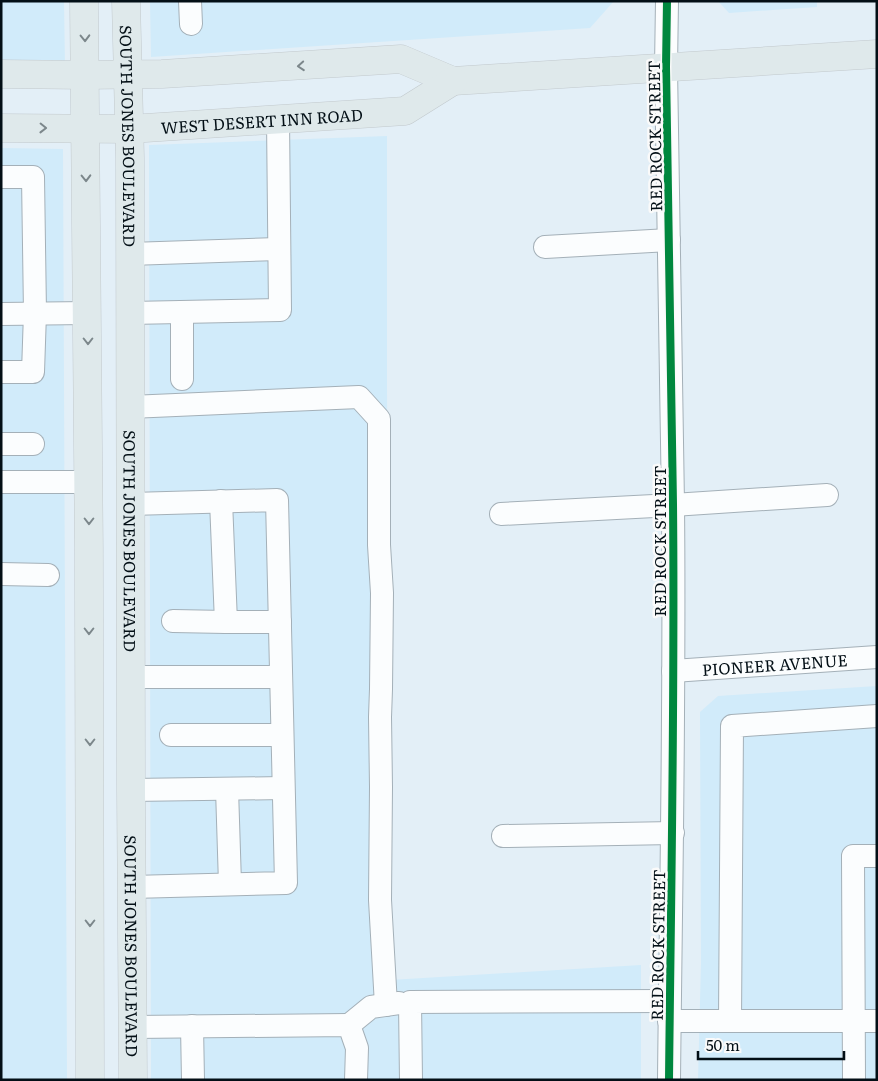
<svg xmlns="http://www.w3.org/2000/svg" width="878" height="1081" viewBox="0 0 878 1081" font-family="Literata,serif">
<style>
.built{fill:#d1ebfa}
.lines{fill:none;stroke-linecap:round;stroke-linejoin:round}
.minor-casing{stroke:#a4b0b8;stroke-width:24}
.major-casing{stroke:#c2c9cd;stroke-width:29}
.minor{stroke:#fbfdfe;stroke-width:22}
.major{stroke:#dfe9eb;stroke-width:28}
.cycleway-casing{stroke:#fafafa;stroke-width:11}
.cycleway{stroke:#00873e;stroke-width:8}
.oneway{stroke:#7c878b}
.labels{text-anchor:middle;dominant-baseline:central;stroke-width:5;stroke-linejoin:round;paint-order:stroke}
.street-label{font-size:16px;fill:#030f16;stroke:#fafafa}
</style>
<rect width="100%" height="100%" fill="#e3eff7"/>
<path class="built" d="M1,1h63l1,66 -64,-2z
M150,1h464l-24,27 -439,29z
M718,1h99v6l-88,6z
M387,136v250l3,594 251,-15v115h-490l-2,-935z
M1,148l62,1 4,931h-66z
M877,686v394h-179l3,-117 -1,-251 18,-16z"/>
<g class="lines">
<defs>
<g id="minor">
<path d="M190,1l1,23"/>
<path d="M667,1l-1,66c3,146 6,292 7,437 2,192 -2,384 -4,576"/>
<path d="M1,177h32l2,136 -2,59h-32"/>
<path d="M545,247l124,-7"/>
<path d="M130,254l148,-5"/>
<path d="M182,312v67"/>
<path d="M130,313l150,-3 -2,-190"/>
<path d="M1,314l87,-1"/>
<path d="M130,407l229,-10 20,22v126l3,48 -1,96 -1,28 1,70 -1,113 6,105"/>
<path d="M1,444h32"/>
<path d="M1,482h87"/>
<path d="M221,501l5,121h54"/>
<path d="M131,504l146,-4 9,383 -154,4"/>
<path d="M501,514l172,-9 154,-10"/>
<path d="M1,574l47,1"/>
<path d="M173,621l53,1"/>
<path id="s1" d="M673,671l204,-14"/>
<path d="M131,677h150"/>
<path d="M171,735h111"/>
<path d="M227,789l3,95"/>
<path d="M131,790l152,-2"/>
<path d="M503,836l170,-3"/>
<path d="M669,1021h208"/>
<path d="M730,1021l2,-295 145,-10"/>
<path d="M349,1025l22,-18 28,-4"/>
<path d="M192,1026l1,54"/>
<path d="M133,1027l216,-2 8,23 -1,32"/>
<path d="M411,1080l-1,-78 259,-1"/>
<path d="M854,1080l-1,-224h24"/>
</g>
<g id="major">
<path d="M84,1c5,360 6,719 6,1079"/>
<path id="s2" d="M126,1l4,157 1,632 2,290"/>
<path d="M1,74l84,1 77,-1 239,-15 52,22 424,-27"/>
<path id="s3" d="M1,128l129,1 275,-18 48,-30"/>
</g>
</defs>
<use href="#minor" class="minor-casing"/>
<use href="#major" class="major-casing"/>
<use href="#minor" class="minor"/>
<use href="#major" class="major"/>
<defs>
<path id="cycleway" d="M667,1l-1,66c3,146 6,292 7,437 2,192 -2,384 -4,576"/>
</defs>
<use href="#cycleway" class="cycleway-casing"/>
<use href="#cycleway" class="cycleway"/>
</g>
<defs><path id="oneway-chevron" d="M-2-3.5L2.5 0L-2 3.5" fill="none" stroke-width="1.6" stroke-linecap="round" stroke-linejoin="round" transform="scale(1.25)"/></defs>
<g class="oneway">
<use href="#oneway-chevron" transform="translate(85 38) rotate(89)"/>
<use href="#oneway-chevron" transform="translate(301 66) rotate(176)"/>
<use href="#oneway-chevron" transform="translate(43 128) rotate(1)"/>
<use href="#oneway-chevron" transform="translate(86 178) rotate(89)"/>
<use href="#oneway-chevron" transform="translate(88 341) rotate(90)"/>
<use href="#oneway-chevron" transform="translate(89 521) rotate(90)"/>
<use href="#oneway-chevron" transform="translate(89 631) rotate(90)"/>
<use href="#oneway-chevron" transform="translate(90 742) rotate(90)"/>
<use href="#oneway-chevron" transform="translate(90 923) rotate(90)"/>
</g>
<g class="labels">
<g class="street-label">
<text stroke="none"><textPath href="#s3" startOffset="261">WEST DESERT INN ROAD</textPath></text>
<text stroke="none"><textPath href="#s2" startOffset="135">SOUTH JONES BOULEVARD</textPath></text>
<text transform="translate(654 136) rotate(-91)">RED ROCK STREET</text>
<text stroke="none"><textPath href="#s2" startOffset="540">SOUTH JONES BOULEVARD</textPath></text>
<text transform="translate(659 541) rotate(-90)">RED ROCK STREET</text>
<text stroke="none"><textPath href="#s1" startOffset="102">PIONEER AVENUE</textPath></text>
<text stroke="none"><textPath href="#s2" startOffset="945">SOUTH JONES BOULEVARD</textPath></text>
<text transform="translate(657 945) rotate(-89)">RED ROCK STREET</text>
</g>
</g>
<rect width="878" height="1081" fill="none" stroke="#030f16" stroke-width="5"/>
<path d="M698 1051v8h146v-8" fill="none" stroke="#030f16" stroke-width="2.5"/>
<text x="706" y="1051" font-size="15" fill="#030f16" stroke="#fafafa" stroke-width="4" paint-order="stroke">50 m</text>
</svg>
